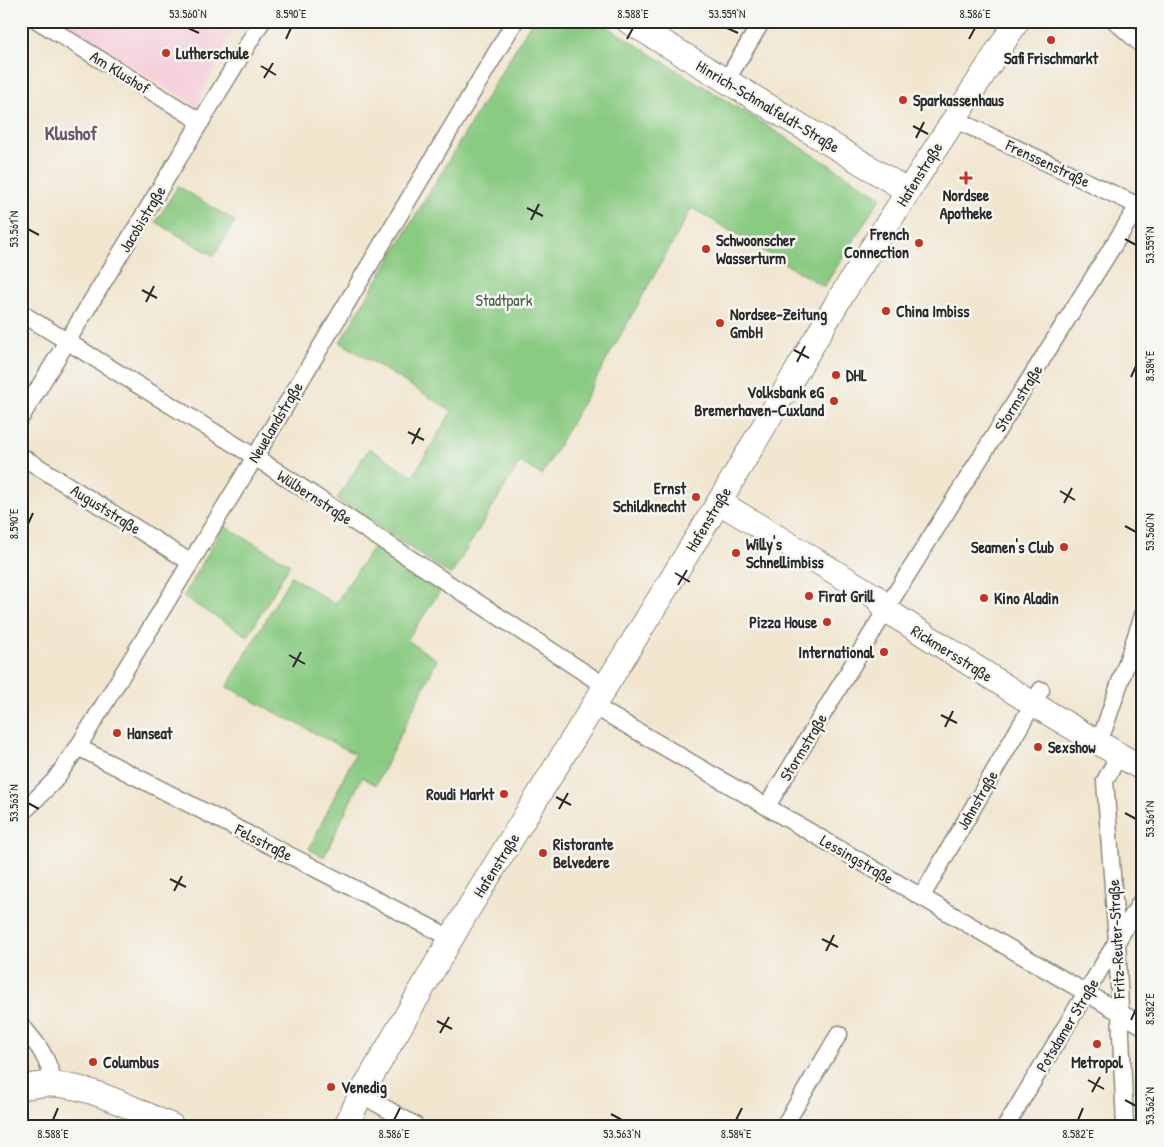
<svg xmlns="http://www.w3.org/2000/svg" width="1164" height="1147" viewBox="0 0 1164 1147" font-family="'Patrick Hand',sans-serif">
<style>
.built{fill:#f5cfdb}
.green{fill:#8acb82;stroke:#5a7b56}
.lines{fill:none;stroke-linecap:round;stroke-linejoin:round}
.street-casing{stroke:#8e887c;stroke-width:19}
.secondary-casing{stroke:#8e887c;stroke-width:26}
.street{stroke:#fff;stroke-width:16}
.secondary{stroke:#fff;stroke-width:24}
.ticks{fill:none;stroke:#2b2b2b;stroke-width:2}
.poi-dot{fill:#c8321e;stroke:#f6f6f2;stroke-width:2}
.labels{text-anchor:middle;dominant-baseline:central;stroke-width:5;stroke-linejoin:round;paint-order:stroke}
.poi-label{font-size:16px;font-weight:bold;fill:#2b2b2b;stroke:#f6f6f2;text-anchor:start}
.street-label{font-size:16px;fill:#2b2b2b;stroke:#f6f6f2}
.park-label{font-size:16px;fill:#485b45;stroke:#f6f6f2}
.quarter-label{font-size:19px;font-weight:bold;fill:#6b5665;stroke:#f6f6f2}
.neatline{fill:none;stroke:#2b2b2b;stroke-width:2}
.ticks-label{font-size:12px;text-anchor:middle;fill:#2b2b2b}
</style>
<rect width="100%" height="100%" fill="#f6f6f2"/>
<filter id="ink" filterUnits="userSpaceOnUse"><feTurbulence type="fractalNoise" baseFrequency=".02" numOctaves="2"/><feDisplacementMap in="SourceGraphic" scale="10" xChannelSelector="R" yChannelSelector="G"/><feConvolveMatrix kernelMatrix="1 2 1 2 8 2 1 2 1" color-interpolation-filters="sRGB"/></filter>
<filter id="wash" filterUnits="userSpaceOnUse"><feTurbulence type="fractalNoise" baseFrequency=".0096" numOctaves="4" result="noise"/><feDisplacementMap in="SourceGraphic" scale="20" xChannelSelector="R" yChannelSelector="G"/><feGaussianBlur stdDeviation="1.12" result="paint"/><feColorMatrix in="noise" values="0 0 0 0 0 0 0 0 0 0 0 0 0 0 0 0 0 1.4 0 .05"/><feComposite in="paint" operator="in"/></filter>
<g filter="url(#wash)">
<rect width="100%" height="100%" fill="#f1e5ce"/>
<path class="built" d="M59,21h156l17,10 -36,75z"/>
<path class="green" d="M532,21h66l283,176 -57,90 -132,-79 -150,267 -22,-13 -69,113 -114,-76 32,-51 44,28 39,-65 -112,-69z
M178,186l57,35 -21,35 -58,-34z
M224,526l66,38 -42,72 -65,-39z
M375,544l66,46 -34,50 30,20 -61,125 -14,-8 -38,80 -15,-8 46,-95 -128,-67 64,-111 44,28z"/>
</g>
<g filter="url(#ink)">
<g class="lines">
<defs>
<path id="street" d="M38,21l163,101
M1115,21l28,25
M726,81l36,-60
M954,119l189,89
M21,313l234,144 350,229
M21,417l241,-396
M21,456l169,106
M892,599l251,-401
M594,706l549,320
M1097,742l7,-13 39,-114
M78,747l373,191
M1119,755l-14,26 12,160 8,185
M767,806l119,-196
M21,814l33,-33 24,-34 177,-290 260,-436
M922,896l119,-206
M21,1025c16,18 29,35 32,59
M361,1094l55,32
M784,1126l55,-92
M1006,1126l137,-228"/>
<path id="secondary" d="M628,21l280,170
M719,502l157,95 10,13 147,94 110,65
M21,1088c53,-14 104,18 151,38
M346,1126l15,-32 106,-183 252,-409 121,-204 177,-277"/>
</defs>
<use href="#street" class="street-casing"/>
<use href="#secondary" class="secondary-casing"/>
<use href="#street" class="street"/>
<use href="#secondary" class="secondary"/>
</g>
</g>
<path class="ticks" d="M188,28l11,5M727,28l11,5M286,39l5,-11M627,39l6,-11M969,39l6,-11M261,66l15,9M264,78l9,-15M913,126l15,8M916,138l8,-16M527,208l16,8M531,220l8,-16M28,229l11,6M1125,239l11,6M142,290l15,8M146,302l8,-16M794,350l15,8M797,362l8,-16M1131,377l5,-11M408,432l16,8M412,444l8,-16M1060,491l15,9M1064,503l8,-15M28,524l5,-11M1125,526l11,6M675,573l15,9M678,585l9,-15M289,655l16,9M293,667l8,-15M941,715l16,8M945,727l8,-16M556,797l15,8M28,803l11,6M559,809l9,-16M1125,813l11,6M170,879l16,8M174,891l8,-15M822,939l16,8M826,951l8,-16M1131,1020l5,-11M437,1021l15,8M440,1033l9,-16M1088,1080l16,9M1092,1092l8,-15M1125,1100l11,6M611,1114l11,6M53,1120l5,-12M394,1120l6,-12M736,1120l6,-12M1078,1120l5,-12"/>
<g class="poi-dot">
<circle cx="1051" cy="40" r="5"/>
<circle cx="166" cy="53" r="5"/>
<circle cx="903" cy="100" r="5"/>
<path d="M963.5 170.5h5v5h5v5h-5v5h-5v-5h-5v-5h5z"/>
<circle cx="919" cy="243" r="5"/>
<circle cx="706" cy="249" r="5"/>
<circle cx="886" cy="311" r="5"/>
<circle cx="720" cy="323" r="5"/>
<circle cx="836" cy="375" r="5"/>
<circle cx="834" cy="401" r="5"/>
<circle cx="696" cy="497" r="5"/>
<circle cx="1064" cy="547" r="5"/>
<circle cx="736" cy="553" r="5"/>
<circle cx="809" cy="596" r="5"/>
<circle cx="984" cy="598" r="5"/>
<circle cx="827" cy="622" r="5"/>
<circle cx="884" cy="652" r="5"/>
<circle cx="117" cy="733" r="5"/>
<circle cx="1038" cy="747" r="5"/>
<circle cx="504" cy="794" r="5"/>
<circle cx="543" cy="853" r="5"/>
<circle cx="1097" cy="1044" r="5"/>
<circle cx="93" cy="1062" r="5"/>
<circle cx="331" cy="1087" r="5"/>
</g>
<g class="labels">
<g class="poi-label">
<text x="176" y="53">Lutherschule</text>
<text x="1051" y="58" text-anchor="middle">Safi Frischmarkt</text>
<text x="913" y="100">Sparkassenhaus</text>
<text x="966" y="195" text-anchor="middle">Nordsee<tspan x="966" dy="18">Apotheke</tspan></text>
<text x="909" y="234" text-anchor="end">French<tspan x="909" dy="18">Connection</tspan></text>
<text x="716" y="240">Schwoonscher<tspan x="716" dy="18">Wasserturm</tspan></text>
<text x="896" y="311">China Imbiss</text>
<text x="730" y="314">Nordsee-Zeitung<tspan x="730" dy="18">GmbH</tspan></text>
<text x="846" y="375">DHL</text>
<text x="824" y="392" text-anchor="end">Volksbank eG<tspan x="824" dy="18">Bremerhaven-Cuxland</tspan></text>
<text x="686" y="488" text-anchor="end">Ernst<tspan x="686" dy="18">Schildknecht</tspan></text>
<text x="746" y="544">Willy's<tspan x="746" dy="18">Schnellimbiss</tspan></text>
<text x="1054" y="547" text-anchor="end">Seamen's Club</text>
<text x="819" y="596">Firat Grill</text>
<text x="994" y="598">Kino Aladin</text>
<text x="817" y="622" text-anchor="end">Pizza House</text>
<text x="874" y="652" text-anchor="end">International</text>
<text x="127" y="733">Hanseat</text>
<text x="1048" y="747">Sexshow</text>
<text x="494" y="794" text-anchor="end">Roudi Markt</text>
<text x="553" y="844">Ristorante<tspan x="553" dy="18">Belvedere</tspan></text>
<text x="103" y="1062">Columbus</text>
<text x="1097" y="1062" text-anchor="middle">Metropol</text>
<text x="341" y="1087">Venedig</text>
</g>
<g class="street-label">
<text transform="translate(120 72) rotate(32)">Am Klushof</text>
<text transform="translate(768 106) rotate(31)">Hinrich-Schmalfeldt-Straße</text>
<text transform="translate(1048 163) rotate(25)">Frenssenstraße</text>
<text transform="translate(919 174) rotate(-58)">Hafenstraße</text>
<text transform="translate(142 219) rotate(-59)">Jacobistraße</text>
<text transform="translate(1018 398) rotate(-58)">Stormstraße</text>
<text transform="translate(275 422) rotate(-59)">Neuelandstraße</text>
<text transform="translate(315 497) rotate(33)">Wülbernstraße</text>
<text transform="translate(106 509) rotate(32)">Auguststraße</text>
<text transform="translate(708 519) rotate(-59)">Hafenstraße</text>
<text transform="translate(952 653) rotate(32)">Rickmersstraße</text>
<text transform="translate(803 747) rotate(-59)">Stormstraße</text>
<text transform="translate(977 800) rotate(-60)">Jahnstraße</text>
<text transform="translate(264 842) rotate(27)">Felsstraße</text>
<text transform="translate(857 859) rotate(30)">Lessingstraße</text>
<text transform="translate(496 865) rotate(-58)">Hafenstraße</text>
<text transform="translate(1116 939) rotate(-93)">Fritz-Reuter-Straße</text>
<text transform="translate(1067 1025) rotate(-59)">Potsdamer Straße</text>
</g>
<g class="park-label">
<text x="504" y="300">Stadtpark</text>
</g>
<g class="quarter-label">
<text x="71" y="133">Klushof</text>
</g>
</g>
<rect width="1164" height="1147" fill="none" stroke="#f6f6f2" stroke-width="55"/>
<rect x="28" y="28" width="1108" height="1092" class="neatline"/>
<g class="ticks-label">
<text x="188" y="18">53.560°N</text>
<text x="291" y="18">8.590°E</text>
<text x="633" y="18">8.588°E</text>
<text x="727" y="18">53.559°N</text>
<text x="975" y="18">8.586°E</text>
<text transform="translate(14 229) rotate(-90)" y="4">53.561°N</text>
<text transform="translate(1150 245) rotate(-90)" y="4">53.559°N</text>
<text transform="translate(1150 366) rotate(-90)" y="4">8.584°E</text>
<text transform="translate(14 524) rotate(-90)" y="4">8.590°E</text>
<text transform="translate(1150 532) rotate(-90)" y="4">53.560°N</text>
<text transform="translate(14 803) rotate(-90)" y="4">53.563°N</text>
<text transform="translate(1150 819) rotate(-90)" y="4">53.561°N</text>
<text transform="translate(1150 1009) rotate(-90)" y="4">8.582°E</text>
<text transform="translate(1150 1106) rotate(-90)" y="4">53.562°N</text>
<text x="53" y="1138">8.588°E</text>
<text x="394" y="1138">8.586°E</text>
<text x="622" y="1138">53.563°N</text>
<text x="736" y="1138">8.584°E</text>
<text x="1078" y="1138">8.582°E</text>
</g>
</svg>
